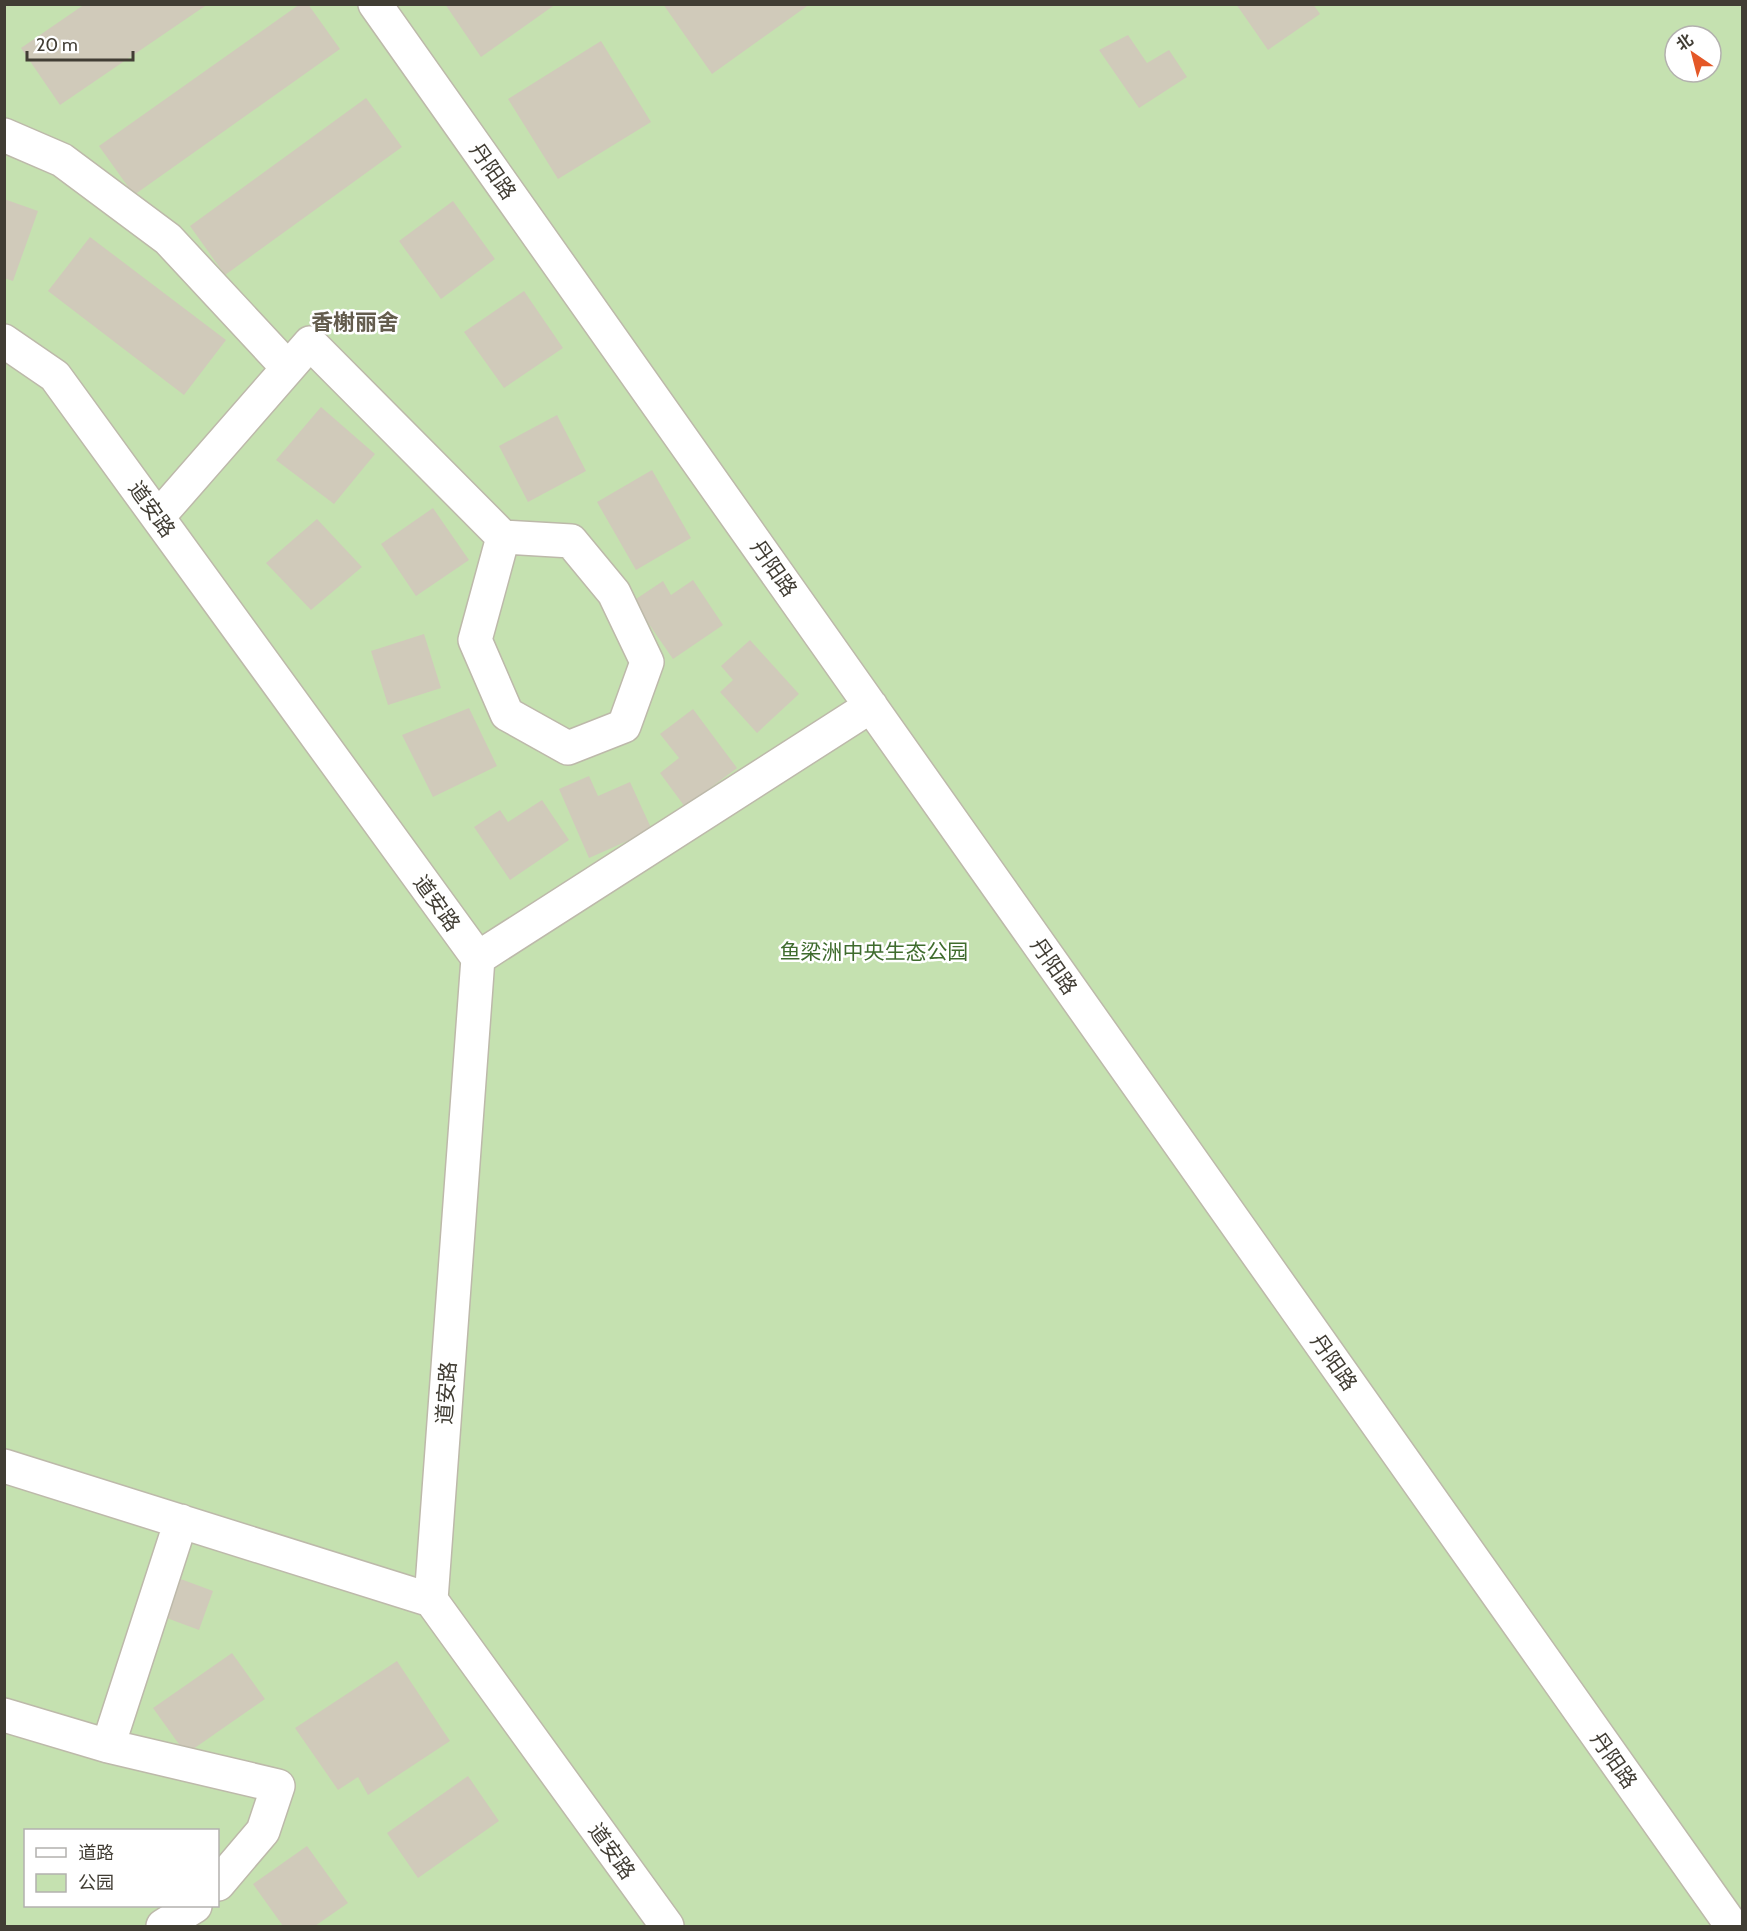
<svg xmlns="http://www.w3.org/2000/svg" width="1747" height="1931" viewBox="0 0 1747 1931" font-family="Cabin,'Noto Sans SC',sans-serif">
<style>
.green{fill:#c5e1b0;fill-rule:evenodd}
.building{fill:#d0caba}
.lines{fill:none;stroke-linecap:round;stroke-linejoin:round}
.minor-casing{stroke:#bdb9aa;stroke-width:36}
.minor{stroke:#fff;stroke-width:33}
.labels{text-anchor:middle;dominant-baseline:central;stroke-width:5;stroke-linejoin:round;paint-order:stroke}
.street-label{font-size:21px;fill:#413d34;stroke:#fff}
.park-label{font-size:21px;fill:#3f6c2e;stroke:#fff}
.neighbourhood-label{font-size:22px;font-weight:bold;fill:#635c4d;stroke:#fff}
</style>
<rect width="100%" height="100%" fill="#f0ede4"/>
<path class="green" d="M4,5h1738v1921h-1737zM1675,36h36v36h-36zM26,1830h192v76h-192z"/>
<path class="building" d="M85,4h123l-148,101 -39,-57z
M300,4h8l32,45 -206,146 -35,-49z
M445,4h111l-75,53z
M663,4h147l-98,70z
M1236,4h77l7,10 -52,36z
M1128,35l19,28 22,-13 18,27 -48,31 -40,-58z
M601,41l50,81 -93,57 -50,-80z
M366,98l36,49 -177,128 -35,-49z
M4,199l34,12 -25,70 -9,-3z
M453,201l42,58 -54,40 -42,-58z
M90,237l136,103 -42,55 -136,-104z
M524,291l39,57 -59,40 -40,-56z
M321,407l54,47 -41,50 -58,-44z
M557,415l29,56 -58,31 -29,-56z
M652,470l39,68 -55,32 -39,-68z
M433,508l36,52 -53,36 -35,-52z
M317,519l45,48 -51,43 -45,-47z
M693,580l30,45 -50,34 -40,-58 30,-20 8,14z
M424,634l17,54 -53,17 -17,-54z
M750,640l49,54 -42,39 -37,-41 13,-12 -12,-14z
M469,708l28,58 -64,31 -31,-62z
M693,709l44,59 -52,39 -25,-34 19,-15 -19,-24z
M589,776l9,20 32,-14 22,48 -63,28 -30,-69z
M542,800l27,40 -59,40 -36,-53 26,-17 8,12z
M178,1578l35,13 -14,39 -35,-13z
M232,1653l33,46 -79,55 -33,-46z
M397,1661l53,80 -82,54 -10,-18 -20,13 -43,-62z
M468,1776l31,45 -81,57 -31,-45z
M307,1846l41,57 -33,23h-32l-30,-42z"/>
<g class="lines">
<defs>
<path id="minor" d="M375,4l1357,1922
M4,135l58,25 106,79 120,129
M4,341l51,35 423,582 -47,642
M158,517l152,-174 193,194 -28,103 32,74 61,34 56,-22 23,-64 -33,-69 -43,-52 -68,-4
M478,958l393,-252
M4,1466l427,134 236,326
M4,1715l104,31 170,40 -15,45 -45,53
M108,1746l73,-225
M163,1926l32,-20"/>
</defs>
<use href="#minor" class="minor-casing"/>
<use href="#minor" class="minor"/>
</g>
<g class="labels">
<g class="street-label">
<text transform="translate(493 171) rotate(55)">丹阳路</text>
<text transform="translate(152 509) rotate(54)">道安路</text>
<text transform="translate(774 568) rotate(55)">丹阳路</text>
<text transform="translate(437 903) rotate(54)">道安路</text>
<text transform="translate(1054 966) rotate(55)">丹阳路</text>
<text transform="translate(1334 1362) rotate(55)">丹阳路</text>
<text transform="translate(446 1393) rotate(-86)">道安路</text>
<text transform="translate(1614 1760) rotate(55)">丹阳路</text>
<text transform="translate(612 1851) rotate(54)">道安路</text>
</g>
<g class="park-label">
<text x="874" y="951">鱼梁洲中央生态公园</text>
</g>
<g class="neighbourhood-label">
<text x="355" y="322">香榭丽舍</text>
</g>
</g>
<rect width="1747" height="1931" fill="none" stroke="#413d34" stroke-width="12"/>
<rect x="24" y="1829" width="195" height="78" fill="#ffffff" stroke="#b3b1ae" stroke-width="1.5"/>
<rect x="36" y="1848" width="30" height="9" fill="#ffffff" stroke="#b3b1ae" stroke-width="1.5"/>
<text x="78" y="1859" font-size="18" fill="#413d34">道路</text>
<rect x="36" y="1874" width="30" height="18" fill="#c5e1b0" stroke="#b3b1ae" stroke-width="1.5"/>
<text x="78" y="1889" font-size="18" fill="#413d34">公园</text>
<g transform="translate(1693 54) rotate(325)"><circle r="28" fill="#ffffff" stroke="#b3b1ae" stroke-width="1.5"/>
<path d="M0-4.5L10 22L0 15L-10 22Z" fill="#e45827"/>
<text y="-9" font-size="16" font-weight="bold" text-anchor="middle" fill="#413d34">北</text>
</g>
<path d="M27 51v9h106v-9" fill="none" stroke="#413d34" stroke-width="3"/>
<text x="36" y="51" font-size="18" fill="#413d34" stroke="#ffffff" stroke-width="4.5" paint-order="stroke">20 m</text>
</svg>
